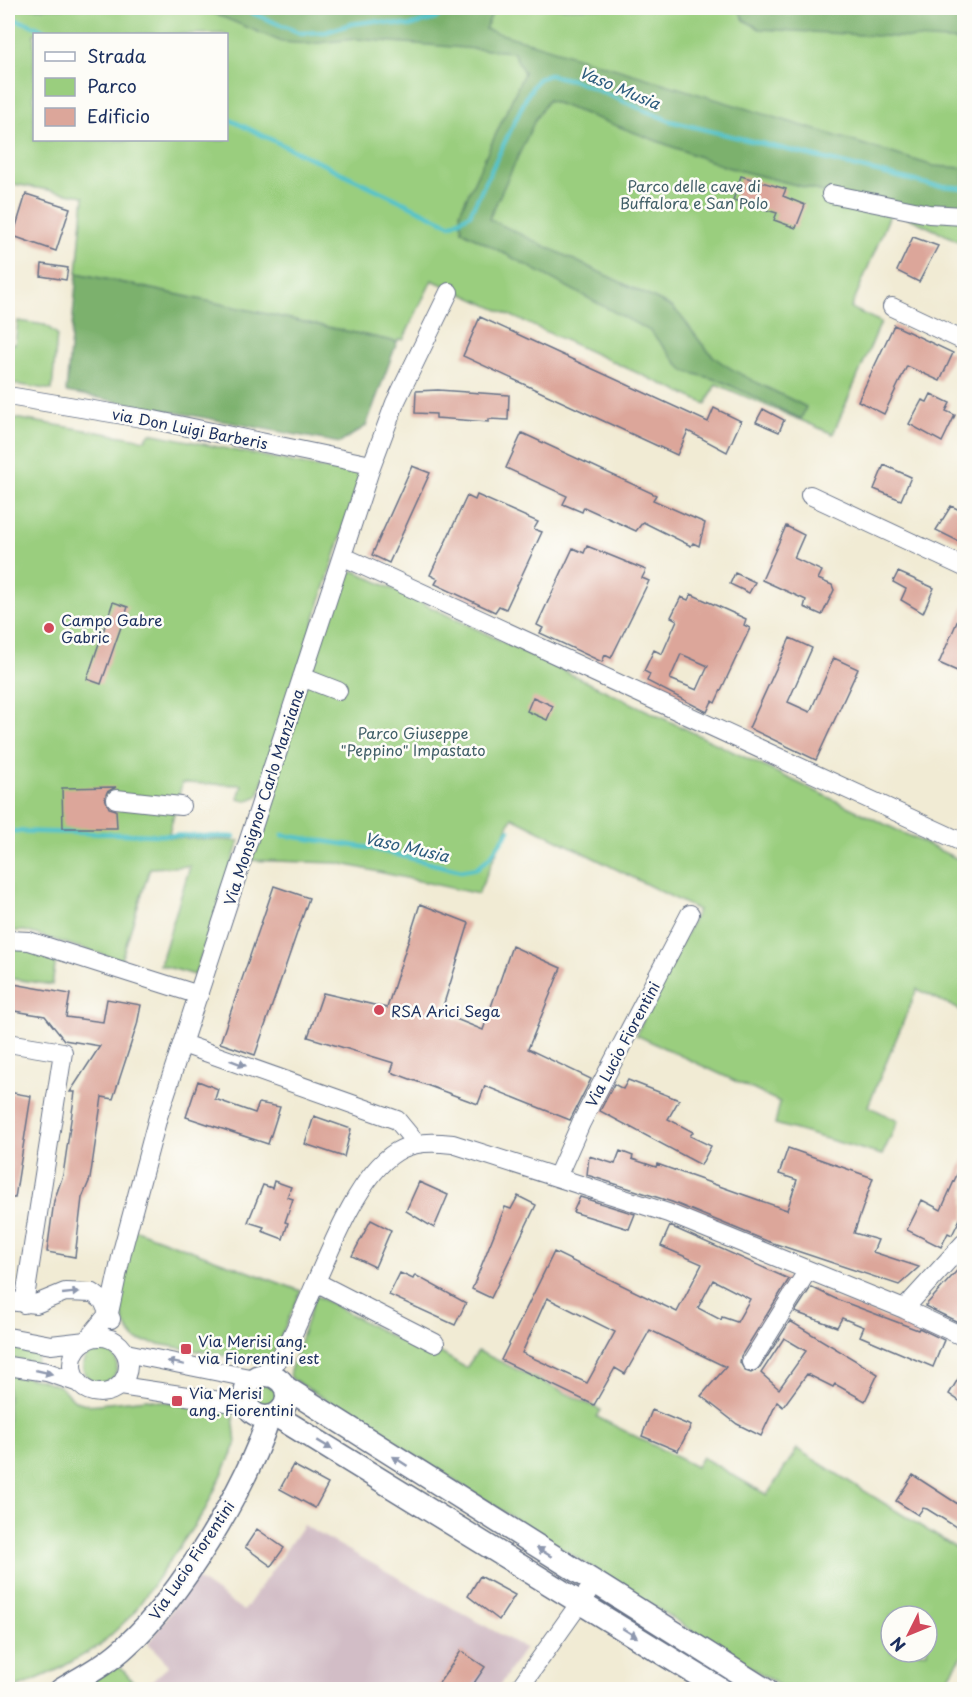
<svg xmlns="http://www.w3.org/2000/svg" width="972" height="1697" viewBox="0 0 972 1697" font-family="'Playpen Sans',sans-serif">
<style>
.industrial{fill:#d2bdc6}
.green{fill:#9ace7e;stroke:#5a7e6e;stroke-width:1.5;fill-rule:evenodd}
.forest{fill:#7bb16d;stroke:#4b7066;stroke-width:1.5}
.lines{fill:none;stroke-linecap:round;stroke-linejoin:round}
.stream{stroke:#55c3ca;stroke-width:4.5}
.building{fill:#dca69a;fill-rule:evenodd}
.minor-casing{stroke:#667187;stroke-width:20}
.tertiary-casing{stroke:#667187;stroke-width:25}
.minor{stroke:#fff;stroke-width:18}
.tertiary{stroke:#fff;stroke-width:22}
.oneway{fill:#8d97ae}
.poi-dot{fill:#d1495b;stroke:#fdfcf7;stroke-width:2}
.labels{text-anchor:middle;dominant-baseline:central;stroke-width:5;stroke-linejoin:round;paint-order:stroke}
.park-label{font-size:15px;fill:#415f68;stroke:#fdfcf7}
.street-label{font-size:15px;fill:#1b2f5e;stroke:#fdfcf7}
.poi-label{font-size:15px;fill:#1b2f5e;stroke:#fdfcf7;text-anchor:start}
.water-label{font-size:16px;font-style:italic;fill:#2c5b7e;stroke:#fdfcf7}
</style>
<rect width="100%" height="100%" fill="#fdfcf7"/>
<filter id="ink" filterUnits="userSpaceOnUse"><feTurbulence type="fractalNoise" baseFrequency=".0167" numOctaves="2"/><feDisplacementMap in="SourceGraphic" scale="12" xChannelSelector="R" yChannelSelector="G"/><feConvolveMatrix kernelMatrix="1 2 1 2 8 2 1 2 1" color-interpolation-filters="sRGB"/></filter>
<filter id="wash" filterUnits="userSpaceOnUse"><feTurbulence type="fractalNoise" baseFrequency=".008" numOctaves="4" result="noise"/><feDisplacementMap in="SourceGraphic" scale="24" xChannelSelector="R" yChannelSelector="G"/><feGaussianBlur stdDeviation="1.35" result="paint"/><feColorMatrix in="noise" values="0 0 0 0 0 0 0 0 0 0 0 0 0 0 0 0 0 1.4 0 .05"/><feComposite in="paint" operator="in"/></filter>
<g filter="url(#wash)">
<rect width="100%" height="100%" fill="#f1ebd4"/>
<path class="industrial" d="M303,1525l222,123 -28,41 -355,1 27,-25 -21,-22 48,-65 48,33z"/>
<path class="green" d="M8,8h956v178l-4,56 -68,-32 -41,98 30,14 -48,112 -117,-50 -10,20 -274,-124 -29,60 -4,-1 -2,3 -320,-69 7,-77 -76,-13zM34,34h192v106h-192z
M18,321l27,4 12,9 -5,56 -44,-7v-40l7,1z
M8,417l137,23 5,-7 181,37 2,-6 25,6 2,7 -102,319 -12,5 -8,-2 4,-14 -60,-2 -14,54 71,4 -44,134 -35,-10 30,-99 -40,2 -29,92 -96,-29h-17z
M355,571l609,291v150l-47,-23 -49,117 30,15 -16,34 -107,-31 5,-22 -144,-67 62,-125 -186,-93 -34,77 -140,-31 -95,-3 93,-285z
M8,948l19,1 29,11 -4,25 -44,-7z
M133,1229l168,62 -28,63 -13,8 -124,-22c-29,-28 -9,-76 -3,-111z
M315,1297h4l106,58 6,-8 35,21 12,-17 123,59 -4,7 99,50 6,-10 65,38 30,-46 167,104v100l-23,36h-156l-494,-311 -1,-7zM891,1616h36v36h-36z
M8,1342l31,6 -3,15 -28,-5z
M83 1366a17 17 0 1 1 34 0a17 17 0 1 1-34 0Z
M8,1375l31,4 20,7 17,15 13,4 58,-6 86,14 3,32 -31,65 -73,105 -33,31 -40,23 -47,21 -4,-1z
M255 1396a11 11 0 1 1 22 0a11 11 0 1 1-22 0Z
M117,1664l23,25 -65,1z"/>
<path class="forest" d="M201,8h90l12,2 192,-2 -10,21 449,137 30,2v48l-133,-22 -105,-27 -178,-67 -13,20 -46,99 183,88c18,16 27,39 46,53 26,19 60,32 88,47l-5,12 -80,-38 -37,-10 -34,-40 -188,-100 -2,-19 64,-139 -11,-21 -157,-13 -47,5 -27,-2z
M738,8h226v33l-204,-12 -16,-9z
M77,273l320,69 -31,84 -26,17 -274,-51z"/>
<g class="lines">
<path class="stream" d="M240,8l60,25 26,-1 25,-8 23,-3 35,5 26,-7 14,-11
M8,18l19,5 25,11
M226,118l225,107 19,-11 58,-120 10,-15 11,-4 24,5 97,41 261,64 33,3
M8,831l226,6
M282,835l88,13 91,23 16,-3 13,-11 19,-27"/>
</g>
<g id="blocks">
<path class="building" d="M741,176l45,13 -3,7 22,9 -9,23 -22,-8 3,-7 -44,-13z
M26,194l44,14 -14,43 -43,-15z
M913,237l25,9 -19,36 -22,-11z
M42,264l26,4 -2,12 -25,-4z
M480,317l228,105 6,-14 27,13 -14,31 -39,-21 -11,24 -214,-99z
M894,325l59,28 -13,28 -33,-15 -23,48 -26,-13z
M438,390l71,5 -1,25 -19,-1v3l-53,-4v-4l-21,-1 1,-22z
M931,394l19,9 -4,8 9,4 -13,27 -33,-18 13,-24 5,2z
M763,409l21,11 -5,12 -23,-10z
M522,433l134,62 -3,5 52,23 -6,23 -6,-3 -2,3 -48,-24 -7,9 -52,-24 -2,5 -19,-8 4,-8 -61,-28z
M884,465l27,12 -10,23 -27,-11z
M412,466l18,7 -41,90 -17,-8z
M477,495l61,27 -4,7 8,3 -36,77 -7,-3 -4,6 -60,-28 3,-5 -8,-4 37,-79 8,4z
M951,506l13,6v32l-28,-14z
M786,526l18,9 -10,23 28,13 -4,8 14,6 2,5 -12,25 -18,-8 2,-7 -44,-20z
M587,546l59,24 -4,8 7,3 -38,77 -6,-3 -3,7 -62,-29 3,-5 -6,-3 36,-77 11,5z
M898,572l36,16 -11,25 -22,-13 5,-11 -13,-7z
M735,573l20,9 -6,11 -19,-9z
M691,594l55,25 -2,6 6,3 -35,75 -3,-2 -5,11 -60,-31 3,-7 -6,-3 10,-21 8,4 15,-34 -6,-3 10,-20 7,3zM681,654l27,12 -11,24 -27,-11z
M113,602l15,5 -27,77 -14,-5z
M964,606v68l-25,-11z
M790,638l22,10 -24,54 22,10 24,-54 24,11 -42,91 -67,-32z
M533,697l20,9 -6,14 -20,-9z
M116,787l-9,5 -2,6 4,10 7,2 1,18h-54l-1,-40z
M274,886l35,12 -54,157 -35,-12z
M420,904l49,19 -28,90 42,17 29,-84 49,22 -33,81 63,30 -21,41 -85,-34 -7,18 -87,-32 3,-9 -86,-26 15,-44 64,15z
M8,983l62,11 -4,23 37,5 4,-23 34,6 -4,20 -24,74 -11,-2 -12,82 -8,19 -7,59 -28,-5 7,-51 9,-26 12,-83h-5l30,-46 -36,-6 -19,-24 -37,-6z
M628,1080l51,20 -11,19 25,13 -3,4 21,10 -10,19 -101,-54 14,-27 9,5z
M198,1081l20,8 -3,10 40,14 4,-10 21,4 -12,37 -82,-27z
M8,1092l23,4 -16,102h-7z
M314,1116l37,13 -7,28 -39,-13z
M788,1148l85,30 -19,55 24,7 -5,12 46,15 -20,18 -132,-44 -95,-39 -85,-27 2,-19 26,8 5,-13 13,5 -1,3 24,8 1,-3 130,46 10,-30 -18,-6z
M964,1159v62l-4,-2 -8,16 -4,-2 -7,14 -34,-17 15,-30 19,10z
M274,1181l17,6 -4,10 6,2 -8,23 3,1 -5,16 -21,-8 2,-4 -16,-5 15,-37 9,3z
M419,1182l29,13 -14,33 -28,-17z
M518,1196l18,9 -45,93 -19,-9 33,-82 6,2z
M580,1197l55,17 -6,15 -56,-17z
M371,1220l20,10 -16,37 -23,-11z
M670,1226l119,53 -48,77 -1,6 5,9 6,2 9,-5 30,-47 88,53 -13,27 -30,-17 -2,3 -26,-13 -24,33 -6,-5 -16,34 -24,-12 -36,-28 25,-29 -76,-37 -25,44 -10,-6 -21,37 -93,-45 53,-108 123,60 25,-48 -41,-18zM713,1280l37,19 -13,23 -15,-5 -1,3 -23,-12zM547,1298l68,34 -28,51 -65,-30zM784,1338l22,13 -27,38 -18,-16z
M964,1263v62l-39,-19z
M400,1273l13,6 2,-4 51,28 -11,22 -66,-30z
M811,1287l25,12 82,31 1,-2 25,12 -11,27 -73,-31 4,-9 -22,-9 -5,9 -42,-15z
M964,1369v35l-15,-10z
M652,1410l39,16 -13,25 -36,-15z
M293,1465l35,19 -13,24 -35,-19z
M913,1475l51,33v24l-37,-23 -4,-1 -5,7 -22,-14z
M257,1529l27,19 -13,18 -26,-19z
M480,1576l35,19 -16,25 -31,-24z
M461,1651l24,16 -15,22h-35z"/>
</g>
</g>
<g filter="url(#ink)">
<use href="#blocks" fill-opacity="0" stroke="#667187" stroke-width="1.5"/>
<g class="lines">
<defs>
<path id="minor" d="M831,194l98,20 35,2
M892,307l72,34
M8,396l146,24 217,45
M810,495l154,72
M342,556l622,287
M302,677l36,14
M116,799l65,7
M8,940l21,1 170,54
M8,1043l55,9 -39,252
M183,1044l214,76 19,23
M557,1177l24,-54 109,-209
M316,1282l119,61
M8,1301l28,3 29,-12 28,1 10,8 8,18
M904,1309l60,-66
M8,1337l43,8 35,-4 23,-28 14,-65 35,-131 212,-647 25,-67 54,-111
M72 1365a28 28 0 1 1 56 0a28 28 0 1 1-56 0Z
M126,1353l128,26
M751,1362l57,-92
M8,1366l39,6 32,11
M261,1376c7,-7 17,-14 22,-23 31,-53 63,-170 113,-201 18,-11 37,-10 57,-8l215,69 236,96 60,28
M120,1386l127,19
M518,1690l76,-107"/>
<path id="tertiary" d="M245 1396a21 21 0 1 1 42 0a21 21 0 1 1-42 0Z
M285,1387l481,303
M275,1415l447,275
M61,1690c23,-14 46,-26 65,-44 55,-49 120,-159 143,-229"/>
</defs>
<use href="#minor" class="minor-casing"/>
<use href="#tertiary" class="tertiary-casing"/>
<use href="#minor" class="minor"/>
<use href="#tertiary" class="tertiary"/>
</g>
<defs><path id="oneway-solid" d="M-6-.8H1V-3.2L6.5 0L1 3.2V.8H-6Z" transform="scale(1.5)"/></defs>
<g class="oneway">
<use href="#oneway-solid" transform="translate(238 1063) rotate(20)"/>
<use href="#oneway-solid" transform="translate(71 1293) rotate(-6)"/>
<use href="#oneway-solid" transform="translate(176 1363) rotate(-168)"/>
<use href="#oneway-solid" transform="translate(44 1372) rotate(13)"/>
<use href="#oneway-solid" transform="translate(325 1445) rotate(31)"/>
<use href="#oneway-solid" transform="translate(400 1461) rotate(-147)"/>
<use href="#oneway-solid" transform="translate(544 1552) rotate(-148)"/>
<use href="#oneway-solid" transform="translate(630 1633) rotate(32)"/>
</g>
</g>
<g class="poi-dot">
<circle cx="49" cy="628" r="6"/>
<circle cx="379" cy="1010" r="6"/>
<rect x="180" y="1343" width="12" height="12" rx="3"/>
<rect x="171" y="1395" width="12" height="12" rx="3"/>
</g>
<g class="labels">
<g class="park-label">
<text x="694" y="185">Parco delle cave di<tspan x="694" dy="17">Buffalora e San Polo</tspan></text>
<text x="413" y="732">Parco Giuseppe<tspan x="413" dy="17">"Peppino" Impastato</tspan></text>
</g>
<g class="street-label">
<text transform="translate(190 428) rotate(11)">via Don Luigi Barberis</text>
<text transform="translate(263 797) rotate(-72)">Via Monsignor Carlo Manziana</text>
<text transform="translate(622 1044) rotate(-62)">Via Lucio Fiorentini</text>
<text transform="translate(191 1560) rotate(-56)">Via Lucio Fiorentini</text>
</g>
<g class="poi-label">
<text x="61" y="619">Campo Gabre<tspan x="61" dy="17">Gabric</tspan></text>
<text x="391" y="1010">RSA Arici Sega</text>
<text x="198" y="1340">Via Merisi ang.<tspan x="198" dy="17">via Fiorentini est</tspan></text>
<text x="189" y="1392">Via Merisi<tspan x="189" dy="17">ang. Fiorentini</tspan></text>
</g>
<g class="water-label">
<text transform="translate(620 87) rotate(23)">Vaso Musia</text>
<text transform="translate(407 846) rotate(13)">Vaso Musia</text>
</g>
</g>
<rect width="972" height="1697" fill="none" stroke="#fdfcf7" stroke-width="30"/>
<rect x="33" y="33" width="195" height="108" fill="#fdfcf7" stroke="#a3aaba" stroke-width="1.5"/>
<rect x="45" y="52" width="30" height="9" fill="#ffffff" stroke="#a3aaba" stroke-width="1.5"/>
<text x="87" y="63" font-size="18" fill="#1b2f5e">Strada</text>
<rect x="45" y="78" width="30" height="18" fill="#9ace7e" stroke="#a3aaba" stroke-width="1.5"/>
<text x="87" y="93" font-size="18" fill="#1b2f5e">Parco</text>
<rect x="45" y="108" width="30" height="18" fill="#dca69a" stroke="#a3aaba" stroke-width="1.5"/>
<text x="87" y="123" font-size="18" fill="#1b2f5e">Edificio</text>
<g transform="translate(909 1634) rotate(227)"><circle r="28" fill="#fdfcf7" stroke="#a3aaba" stroke-width="1.5"/>
<path d="M0-4.5L10 22L0 15L-10 22Z" fill="#d1495b"/>
<text y="-9" font-size="16" font-weight="bold" text-anchor="middle" fill="#1b2f5e">N</text>
</g>
</svg>
